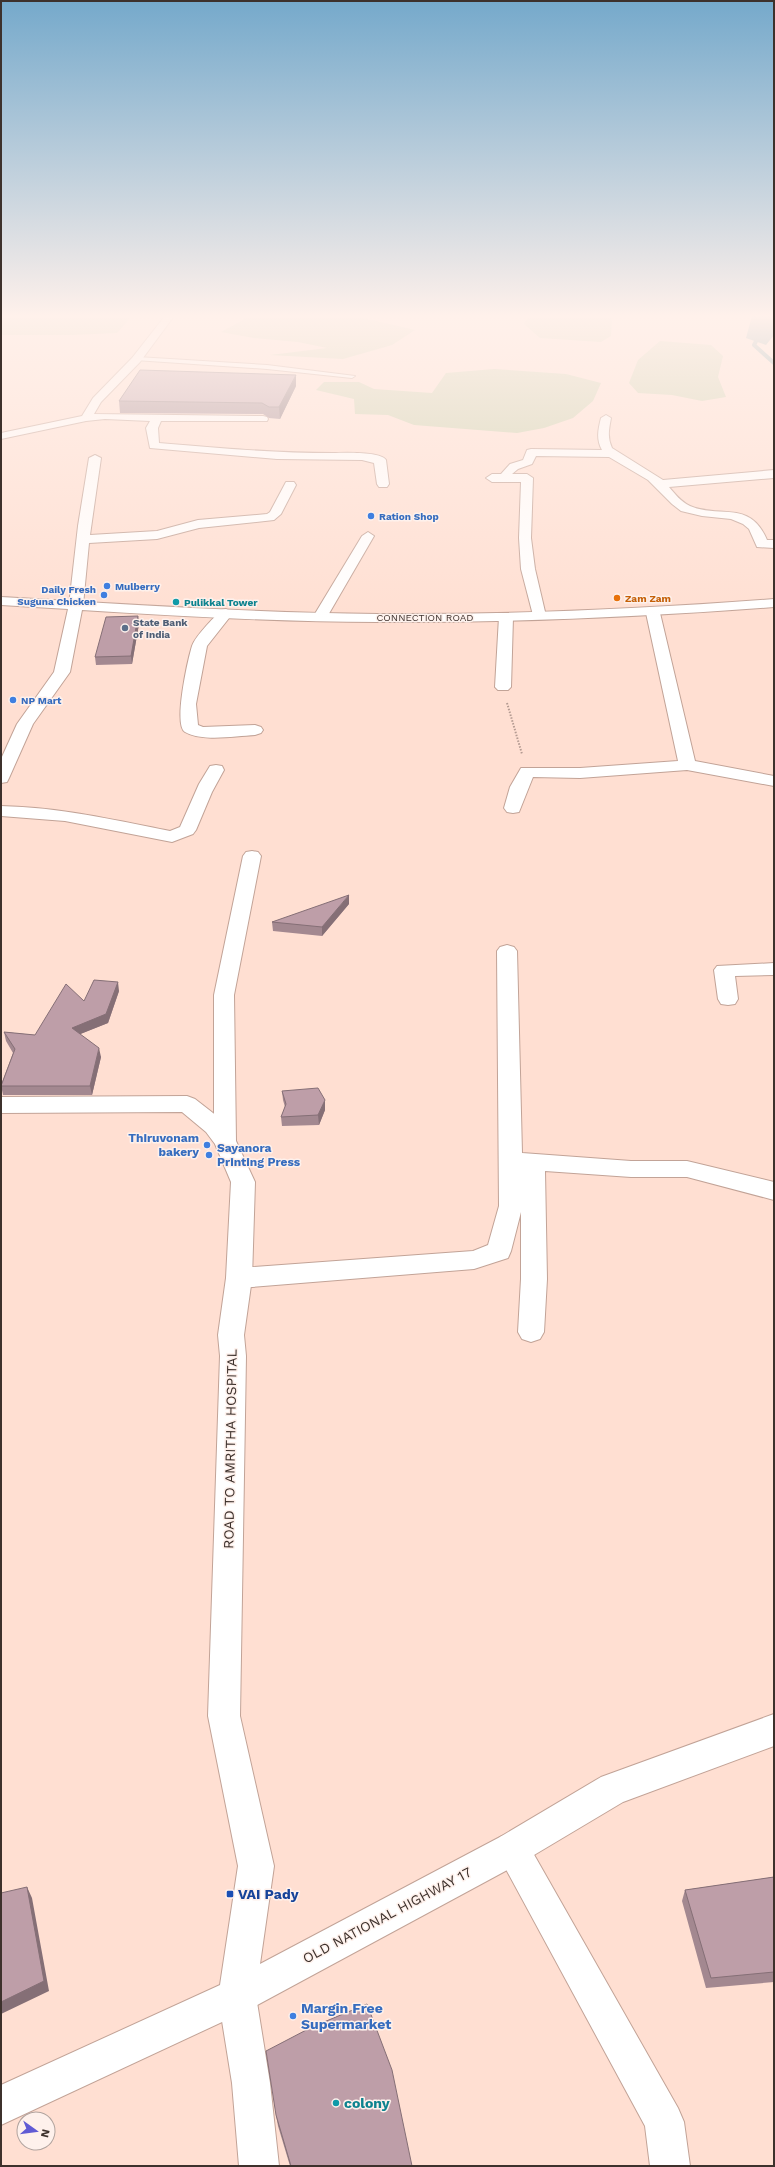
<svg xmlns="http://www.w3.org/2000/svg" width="775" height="2167" viewBox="0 0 775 2167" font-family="'Work Sans',sans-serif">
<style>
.green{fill:#cad0ac}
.water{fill:#6898a0}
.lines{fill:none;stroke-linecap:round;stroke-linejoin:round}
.stream{stroke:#6898a0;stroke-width:4}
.lane-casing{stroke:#c2a397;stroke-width:2}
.street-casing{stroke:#c2a397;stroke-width:2}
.secondary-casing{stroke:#c2a397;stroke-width:2}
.path{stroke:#b49b92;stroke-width:2;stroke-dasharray:1.5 1.5;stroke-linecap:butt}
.lane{fill:#fff;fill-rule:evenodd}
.street{fill:#fff;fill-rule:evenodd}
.secondary{fill:#fff;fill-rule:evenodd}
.wall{fill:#a38890}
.shaded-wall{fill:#856f76}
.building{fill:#be9ea8;stroke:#856f76}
.shop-dot{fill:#3f7fe0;stroke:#fef1ec;stroke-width:1.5}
.food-dot{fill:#e8710a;stroke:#fef1ec;stroke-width:1.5}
.culture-dot{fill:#0f9aa8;stroke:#fef1ec;stroke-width:1.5}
.service-dot{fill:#5c6f8a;stroke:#fef1ec;stroke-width:1.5}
.transit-dot{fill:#1a4fb4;stroke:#fef1ec;stroke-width:1.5}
.labels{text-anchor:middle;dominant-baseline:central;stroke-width:3;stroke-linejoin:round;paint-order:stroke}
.far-shop-label{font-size:10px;font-weight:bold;fill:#366cbe;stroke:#fef1ec;text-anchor:start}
.far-food-label{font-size:10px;font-weight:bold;fill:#c56008;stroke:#fef1ec;text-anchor:start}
.far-culture-label{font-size:10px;font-weight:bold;fill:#0d838f;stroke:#fef1ec;text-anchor:start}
.far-street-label{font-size:10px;fill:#3d312c;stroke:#fef1ec}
.far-service-label{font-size:10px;font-weight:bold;fill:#4e5e75;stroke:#fef1ec;text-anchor:start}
.shop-label{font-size:12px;font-weight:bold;fill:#366cbe;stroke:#fef1ec;text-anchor:end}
.near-street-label{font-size:14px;fill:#3d312c;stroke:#fef1ec}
.near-transit-label{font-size:14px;font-weight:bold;fill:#164399;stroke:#fef1ec;text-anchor:start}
.near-shop-label{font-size:14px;font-weight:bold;fill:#366cbe;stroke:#fef1ec;text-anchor:start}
.near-culture-label{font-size:14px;font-weight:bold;fill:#0d838f;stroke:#fef1ec;text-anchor:start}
</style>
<rect width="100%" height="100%" fill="#ffdfd2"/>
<path class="green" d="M1,316h131l-15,17 -46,2h-70z
M244,316h111l60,14 -23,15 -49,14 -73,-4 57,-7 -29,-6 -44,-4 -33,-6 22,-12z
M528,316h84l-1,20 -10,6 -61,-4 -16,-14z
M660,341l51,4 12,11 -5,21 8,20 -24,4 -30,-6 -34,-2 -9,-10 9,-23z
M494,369l72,5 35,9 -8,18 -20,17 -29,10 -27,5 -103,-8 -26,-10 -33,-1 -1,-15 -38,-9 8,-8h35l15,7 58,4 14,-20z"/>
<path class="water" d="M752,316h22v19l-8,10 -20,-7z"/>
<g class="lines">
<path class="stream" d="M763,316l-1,14 -8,15 20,18"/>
<defs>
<path id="lane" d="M137,357l130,8 88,11 -3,2 -85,-9 -132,-9z"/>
<path id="street" d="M165,316h9l-34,46 -39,40 -7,12 169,2 4,1 1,2 -1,2h-106l-3,7 1,15c58,5 116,10 174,10 10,0 47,-2 53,7l3,24 -2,3h-8l-2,-3 -3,-21 -12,-3 -85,-1 -127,-11 -4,-20 4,-7 -45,-2 -19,2 -85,18v-6l81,-17 11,-18 39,-40z
M606,415l5,3c-2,11 -4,19 1,30l51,32 111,-10v8l-105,9c6,7 12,15 21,19 30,13 60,-7 77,34h7v8l-17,-1 -8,-18 -6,-5 -12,-5 -29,-3 -21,-5 -9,-7 -24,-24 -39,-23 -73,-1 -4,8 -14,5 -6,5h15l6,4 -2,60 4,31 11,47 -2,3h-10l-13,-50 -2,-31 2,-56h-29l-6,-4 6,-4h9l9,-10 13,-4 4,-10 4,-1 71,1c-6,-11 -4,-20 -1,-32z
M95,455l6,3 -11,77 67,-4 41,-11 69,-6 3,-2 16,-30h8l2,3 -15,29 -7,6 -75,8 -42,11 -68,4 -6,62 -7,4 -7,-4 9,-79 11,-68z
M368,532l6,4 -47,81 -7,4 -5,-1 -2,-3 49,-81z
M226,609l7,4 -26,33 -11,58 2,21 5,2 52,-2 6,2 2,3 -2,3 -6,2c-19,1 -53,7 -70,-3 -12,-7 3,-73 7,-86 4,-11 21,-27 29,-36z
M653,609l7,4 35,148 79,15v10l-87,-16 -107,8 -47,-1 -14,35 -6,1 -6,-1 -3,-4 6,-21 11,-19h59l98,-7 -32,-148z
M506,613l7,4 -2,70 -3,3h-10l-3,-3 4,-70z
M216,765l6,1 2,4 -12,22 -16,38 -3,4 -21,8 -107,-21 -64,-5v-10c58,1 113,14 169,25l10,-4 19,-43 11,-18z
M252,851l6,1 3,4 -27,139 2,146 -3,6 -8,2 -8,-2 -3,-6v-146l29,-139 3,-4z
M507,945l7,2 3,4 5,202 109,8h56l87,21v18l-87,-23h-56l-86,-6 2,108 -3,53 -4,7 -9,3 -9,-3 -4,-7 3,-53v-67l-10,39 -3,7 -34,11 -235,19 -9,-3 -4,-7 4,-7 9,-3 234,-17 15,-6 11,-39 -2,-255 3,-4z
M774,963v12l-39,1 3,23 -3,5 -7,1 -7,-1 -3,-5 -4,-29 3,-4z
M512,1832l12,5 154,271 6,14 6,44h-40l-5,-40 -150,-277 5,-12z
M237,1977l13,6 6,13 14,87 9,83h-40l-7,-83 -14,-87 6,-13z"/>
<path id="secondary" d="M1,597c125,7 251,16 377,17 132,1 264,-5 396,-15v8c-132,10 -264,16 -396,15 -99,0 -198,-6 -296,-12l-12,62 -37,52 -24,54 -2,4 -6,1v-24l16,-35 37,-52 14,-63 -67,-4z
M187,1096l8,3 27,21 14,21 19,41 -3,96 -8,57 2,21 -6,360 34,150 -14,98 240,-127 101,-60 173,-63v32l-151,56 -99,59 -274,148 -249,116v-40l219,-100 18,-119 -30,-150 12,-360 -2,-21 8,-57 5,-96 -16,-38 -9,-12 -24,-20 -181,1v-16z"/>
</defs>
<use href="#lane" class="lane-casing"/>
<use href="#street" class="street-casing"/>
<use href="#secondary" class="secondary-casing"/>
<path class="path" d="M507,703l15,51"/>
<use href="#lane" class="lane"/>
<use href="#street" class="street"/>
<use href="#secondary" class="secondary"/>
</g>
<path class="wall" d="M296,386l-16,33 -11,-1 -6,-4 -143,-1 -1,-12z
M138,616l1,8 -7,40 -36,1 -1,-8z
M349,904l-27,32 -49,-5 -1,-9z
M119,991l-11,32 -28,11 21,23 -9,38h-89l-2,-10 12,-32 -7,-12 -2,-9 31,3 49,-34z
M282,1091l43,19 -6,15 -37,1 -1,-9 4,-10 -2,-7z
M774,1877v105l-68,6 -24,-87 3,-11z
M276,2115l136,51h-122l-12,-40z"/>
<path class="shaded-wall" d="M296,375v11l-16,33 -1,-12z
M138,616l1,8 -7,40 -1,-8z
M349,895v9l-27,32v-9z
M118,982l1,9 -11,32 -35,14 -1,-9z
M99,1048l2,9 -9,38 -2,-9z
M325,1100v10l-6,15 -1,-10z
M27,1887l5,11 17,93 -48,23v-12z"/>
<path class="building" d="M140,370l156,5 -17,32h-10l-7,-4 -143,-2z
M138,616l-7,40 -36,1 11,-40z
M349,895l-27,32 -50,-5z
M94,980l24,2 -12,32 -34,14 27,20 -9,38h-89l14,-37 -11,-17 31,3 31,-51 18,17z
M318,1088l7,12 -7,15 -37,2 5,-13 -4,-13z
M774,1877v95l-63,6 -26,-88z
M27,1887l17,94 -43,21v-109z
M367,2004l25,66 20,96h-121l-15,-51 -10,-64 46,-24z"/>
<linearGradient id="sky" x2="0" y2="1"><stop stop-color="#75a9cb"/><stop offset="0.51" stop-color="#fff1eb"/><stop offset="1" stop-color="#fff1eb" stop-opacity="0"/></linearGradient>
<rect width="775" height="620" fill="url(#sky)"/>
<g class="shop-dot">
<circle cx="371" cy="516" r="4"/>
<circle cx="107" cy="586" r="4"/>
<circle cx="104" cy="595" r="4"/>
<circle cx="13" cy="700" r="4"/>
<circle cx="207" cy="1145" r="4"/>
<circle cx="209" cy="1155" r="4"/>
<circle cx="293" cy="2016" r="4"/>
</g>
<circle class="food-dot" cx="617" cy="598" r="4"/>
<g class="culture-dot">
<circle cx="176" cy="602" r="4"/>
<circle cx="336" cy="2103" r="4"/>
</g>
<circle class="service-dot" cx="125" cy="628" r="4"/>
<rect class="transit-dot" x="226" y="1890" width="8" height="8" rx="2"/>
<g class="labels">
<g class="far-shop-label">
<text x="379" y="516">Ration Shop</text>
<text x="115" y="586">Mulberry</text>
<text x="96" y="589" text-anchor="end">Daily Fresh<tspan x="96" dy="12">Suguna Chicken</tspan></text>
<text x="21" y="700">NP Mart</text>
</g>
<g class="far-food-label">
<text x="625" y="598">Zam Zam</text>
</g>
<g class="far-culture-label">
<text x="184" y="602">Pulikkal Tower</text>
</g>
<g class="far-street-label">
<text x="425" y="617">CONNECTION ROAD</text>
</g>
<g class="far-service-label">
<text x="133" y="622">State Bank<tspan x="133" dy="12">of India</tspan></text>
</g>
<g class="shop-label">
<text x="199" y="1138">Thiruvonam<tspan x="199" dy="14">bakery</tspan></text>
<text x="217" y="1148" text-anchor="start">Sayanora<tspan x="217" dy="14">Printing Press</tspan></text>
</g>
<g class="near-street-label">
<text transform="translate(230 1449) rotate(-89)">ROAD TO AMRITHA HOSPITAL</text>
<text transform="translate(387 1915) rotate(-28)">OLD NATIONAL HIGHWAY 17</text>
</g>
<g class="near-transit-label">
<text x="238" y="1894">VAI Pady</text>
</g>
<g class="near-shop-label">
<text x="301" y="2008">Margin Free<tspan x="301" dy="16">Supermarket</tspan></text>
</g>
<g class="near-culture-label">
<text x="344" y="2103">colony</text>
</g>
</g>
<rect width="775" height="2167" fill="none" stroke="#3d312c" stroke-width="4"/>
<g transform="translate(36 2131) rotate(104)"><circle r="19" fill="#fef1ec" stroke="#b1a49f"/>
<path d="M0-3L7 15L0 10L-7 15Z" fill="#605bd4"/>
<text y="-6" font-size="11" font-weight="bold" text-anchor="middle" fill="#3d312c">N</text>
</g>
</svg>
